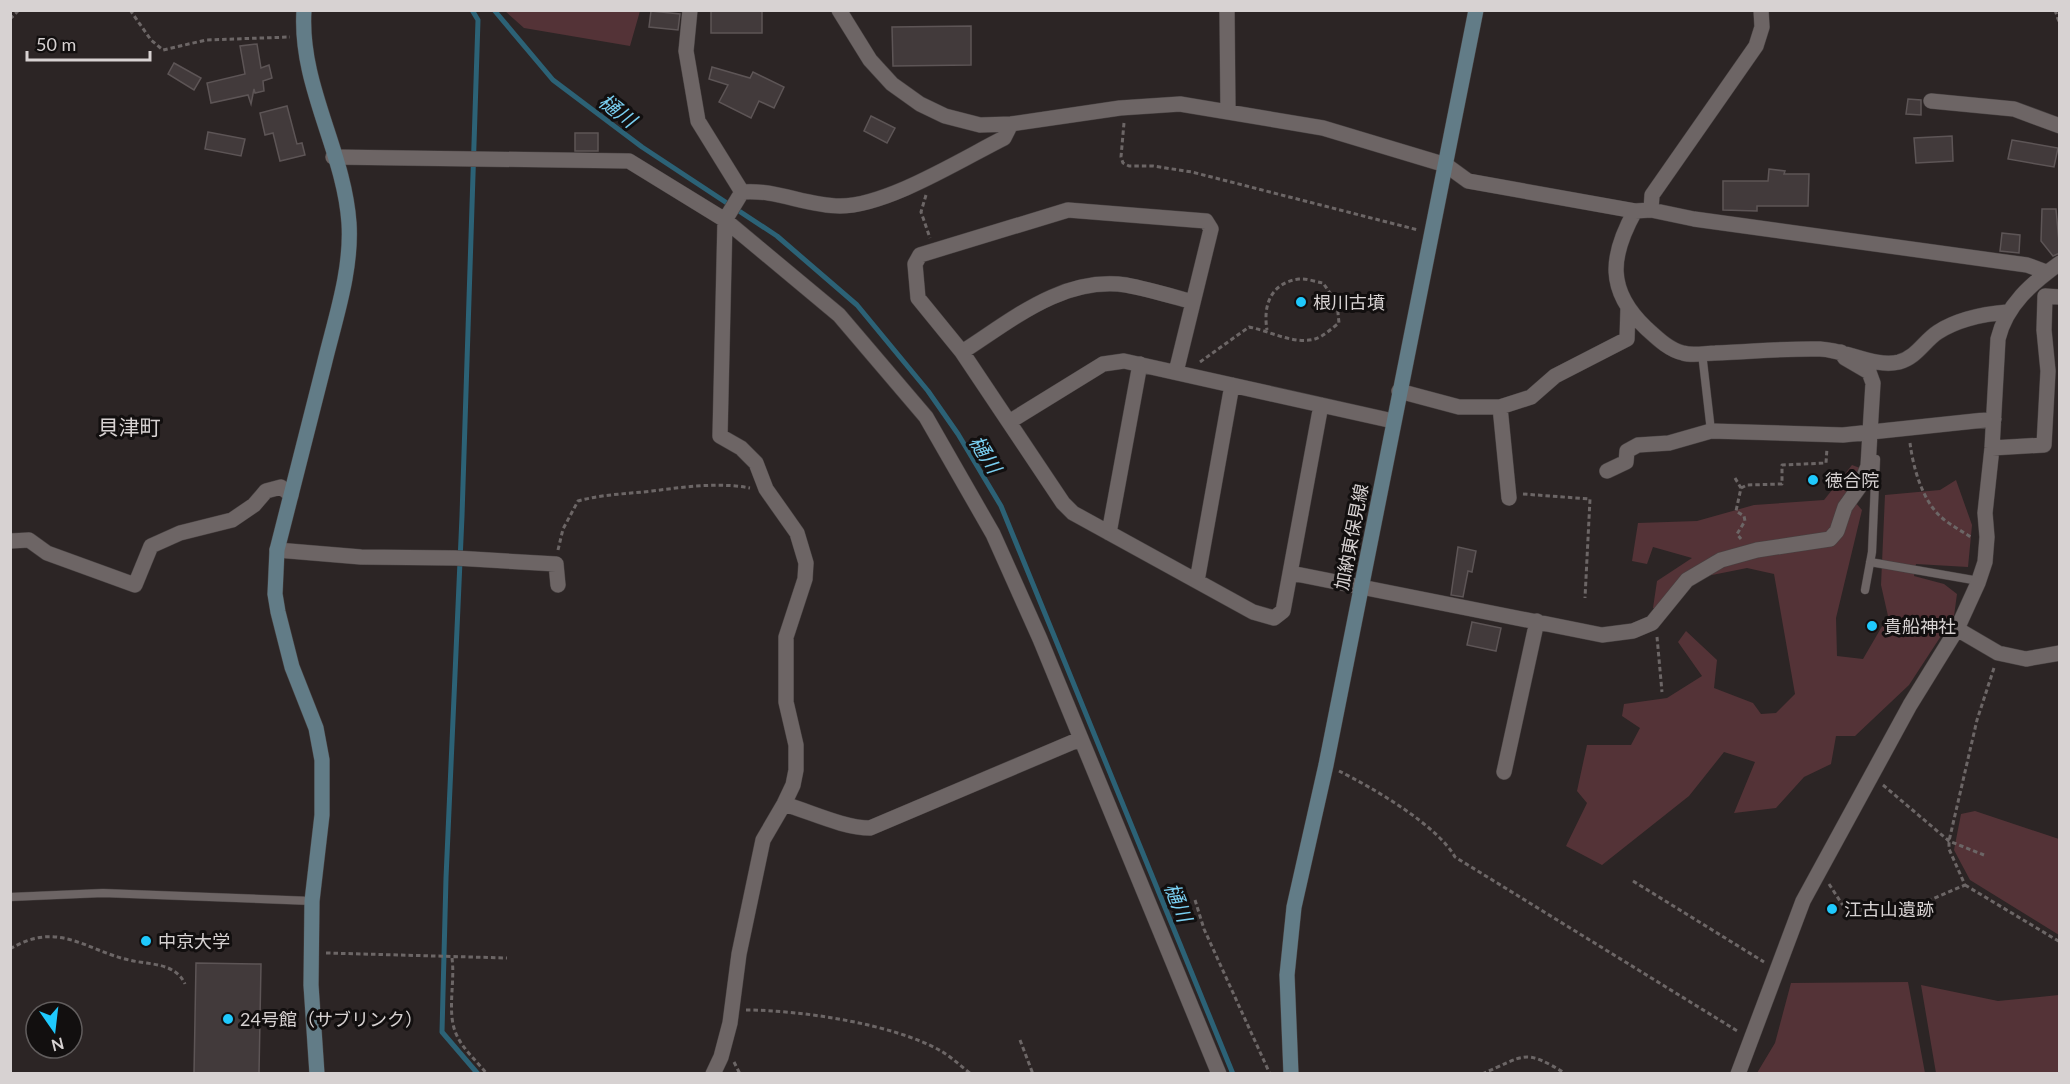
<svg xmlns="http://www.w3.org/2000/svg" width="2070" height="1084" viewBox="0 0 2070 1084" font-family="Lato,'Noto Sans JP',sans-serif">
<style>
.green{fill:#543337}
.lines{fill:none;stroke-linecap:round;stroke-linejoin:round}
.stream{stroke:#2c6276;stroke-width:5}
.building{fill:#423a3b;stroke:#5d5556;stroke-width:1.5}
.lane-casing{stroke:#474141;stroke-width:9}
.street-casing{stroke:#474141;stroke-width:16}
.secondary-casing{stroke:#474141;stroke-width:16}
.path{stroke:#6c6666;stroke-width:3;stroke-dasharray:4.5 3;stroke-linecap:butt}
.lane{stroke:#6d6565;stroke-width:8}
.street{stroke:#6d6565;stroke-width:15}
.secondary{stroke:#627c87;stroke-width:15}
.poi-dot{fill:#1fc9fd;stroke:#120f0f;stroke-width:2}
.labels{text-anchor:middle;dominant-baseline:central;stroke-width:6;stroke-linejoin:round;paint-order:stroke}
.poi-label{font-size:18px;fill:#d7d2d2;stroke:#120f0f;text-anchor:start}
.street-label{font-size:18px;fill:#d7d2d2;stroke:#120f0f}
.water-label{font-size:20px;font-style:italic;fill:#79cff1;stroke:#120f0f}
.quarter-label{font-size:21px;fill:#d7d2d2;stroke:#120f0f}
</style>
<rect width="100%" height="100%" fill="#2c2525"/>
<path class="green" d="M505,11h135l-10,35 -106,-18z
M1852,465l8,3 -12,26 14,16 -26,108 1,38 26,3 25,-43 -7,-31 4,-90 55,-5 16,-10 16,45 -4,42 -52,-3 -2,12 30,8 13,10 -3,22 -45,69 -54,51h-19l-5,28 -27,13 -28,31 -42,5 21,-51 -31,-10 -35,44 -87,69 -36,-19 21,-43 -10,-12 10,-46h44l9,-17 -18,-12 2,-12 43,-6 35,-22 -24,-34 8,-11 31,29 -3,28 39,15 8,11 15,-1 19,-19 -21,-120 -27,-6 -40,8 -19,-2 -29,35 -6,-1 4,-27 35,-23 -39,-11 -6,17 -15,-3 6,-38 59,-2 57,-16 70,-5z
M1975,811l84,28v96l-89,-55 -16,-30 7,-36z
M1908,982l17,91h-168l18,-30 16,-60z
M1921,985l77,16 61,-6v78h-123z"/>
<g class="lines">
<path class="stream" d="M472,10l6,10 -16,496 -16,362 -4,154 36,42
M494,10l59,70 89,67 135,89 80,69 71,86 30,43 43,72 232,568"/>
</g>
<path class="building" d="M711,10h51v23h-51z
M651,11l29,3 -2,16 -29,-3z
M971,26v39l-78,1 -1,-39z
M257,44l4,24 8,-3 3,13 -9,3 1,10 -9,2 -1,-4 -3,15 -3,-9 -37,8 -4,-20 38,-9 -5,-28z
M174,63l27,15 -7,12 -26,-16z
M712,67l38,11 3,-6 31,15 -10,21 -15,-7 -8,17 -32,-16 9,-17 -19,-6z
M1908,99l13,1v15l-15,-1z
M287,106l10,38 5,-1 3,12 -25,6 -7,-28 -8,2 -5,-22z
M871,116l24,12 -8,15 -23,-12z
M208,132l37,7 -4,17 -36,-7z
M575,133h23v18h-23z
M1952,136l1,25 -37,2 -2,-25z
M2012,140l46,8 -4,19 -46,-8z
M1769,169l16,2 -1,3h25l-1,32h-51v5l-34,-1v-29h45z
M2042,209h14l4,44 -7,3 -12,-15z
M2002,233l18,2 -1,18 -19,-2z
M1458,547l18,4 -4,21 -4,-1 -5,26 -12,-2z
M1472,622l29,6 -5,23 -29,-6z
M196,963l65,1 -2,110h-65z"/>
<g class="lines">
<defs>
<path id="lane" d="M1702,353l9,78
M1870,562l109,19
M1865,590l7,-38 4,-93
M10,897l93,-4 209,8"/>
<path id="street" d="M690,10l-4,41 12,70 44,71
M839,10l31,50 22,24 28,20 25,12 35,9 31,-1 109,-16 60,-4 143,24 123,37 22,16 167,30 16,-1 43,9 333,46 19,7
M1227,10l1,101
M1931,101l83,8 46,17
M333,157l296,4 96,59 114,95 87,102 67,117 47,105 179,435
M742,192c34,-3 64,14 98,14 47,0 122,-47 164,-68l7,-14
M1651,210l1,-15 104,-149 6,-19 -1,-17
M1635,211c-25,45 -29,79 11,117 11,10 23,22 37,25 10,3 23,0 32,0 35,-1 70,-5 105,-4 26,1 55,19 79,13 18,-5 25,-21 39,-30 20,-13 46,-18 69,-20
M962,352c50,-32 101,-76 164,-67 22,4 45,11 67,17
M1176,372l35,-143 -5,-8 -138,-11 -148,45 -5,9 3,34 44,54 101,151 10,10 180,99 21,6 9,-7 38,-206
M1399,391l60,16h41l31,-10 24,-21 72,-37 1,-31
M1500,407l9,91
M1009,422l94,-58 21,-3 269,60
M1992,448l52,-3 4,-74 -4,-41 1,-34 15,1
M1607,471l19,-9 1,-11 11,-6 31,-2 42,-12 132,4 151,-16
M1109,533l31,-169
M10,541l19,-1 18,13 88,32 16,-39 29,-13 52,-13 22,-15 12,-14 15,-4 10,8
M277,550l84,7 94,1 101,6 2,21
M1291,573l311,62 31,-4 19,-8 35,-43 34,-20 36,-10 73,-11 7,-8 8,-24 15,-21 8,-20 5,-83 -4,-11 -24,-14 -4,-6
M1197,581l35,-196
M1957,629l41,24 28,6 34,-6
M1504,772l33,-151
M784,804c27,8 60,24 86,24l210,-89
M713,1074l8,-17 9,-34 9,-69 24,-114 21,-36 9,-19 3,-15v-25l-10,-43v-65l19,-58 1,-16 -9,-30 -31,-44 -10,-26 -15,-15 -21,-12 5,-216 17,-28
M1738,1074l65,-173 107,-196 47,-76 21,-46 7,-21 2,-25 -2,-24 7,-65 6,-109c8,-34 34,-56 62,-76"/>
<path id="secondary" d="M304,10c-5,75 40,140 45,213 3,48 -14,96 -25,142 -16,62 -32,124 -47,185l-2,44 3,18 14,55 24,61 6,32v55l-10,86 -1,84 6,89
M1291,1074l-4,-99 7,-68 32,-142 150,-755"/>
</defs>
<use href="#lane" class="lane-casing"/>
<use href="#street" class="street-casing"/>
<use href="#secondary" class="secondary-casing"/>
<path class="path" d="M130,10l21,30 12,10 43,-10 84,-3
M2055,10l5,15
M10,19l9,-9
M1124,123l-3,34 2,6 6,3h24l39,6 226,58
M926,195l-5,17 9,26
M1200,362l49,-35c21,4 45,18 66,12 8,-2 17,-11 24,-16l-2,-20 -14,-20c-7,-1 -17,-5 -24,-4 -29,4 -36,27 -32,51
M1910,443c3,24 12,57 31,74 9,8 21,14 31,21
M1735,478l6,10 -5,23 8,5 1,5 -8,13 4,5
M1741,488l6,-3 35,-1v-19l44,-2 1,-15
M1523,494l67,5 -5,99
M558,550l5,-21 15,-28c25,-7 49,-7 74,-10 33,-4 66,-9 98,-3
M1657,637l5,55
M1339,771c34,17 98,54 116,86l284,175
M1883,785l66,56 35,14
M1633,881l131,81
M1829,884l13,20 10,6 59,-2 54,-23 -16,-36v-8l28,-121 17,-52
M1965,885l95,57
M1195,900l9,29 66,145
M10,949c48,-29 75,1 119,11 20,5 46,2 56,24
M326,953l181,5
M452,958c3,23 -4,49 2,70 5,18 22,32 33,46
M746,1010c54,0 148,14 195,41 10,6 20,15 30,23
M1020,1040l13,34
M734,1062l6,12
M1482,1074c44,-19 42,-26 84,0"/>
<use href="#lane" class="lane"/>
<use href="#street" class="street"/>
<use href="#secondary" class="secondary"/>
</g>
<g class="poi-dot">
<circle cx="1301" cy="302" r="6"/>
<circle cx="1813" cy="480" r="6"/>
<circle cx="1872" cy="626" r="6"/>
<circle cx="1832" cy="909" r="6"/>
<circle cx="146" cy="941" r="6"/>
<circle cx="228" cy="1019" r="6"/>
</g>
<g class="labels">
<g class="poi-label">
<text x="1313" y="302">根川古墳</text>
<text x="1825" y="480">徳合院</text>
<text x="1884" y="626">貴船神社</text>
<text x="1844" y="909">江古山遺跡</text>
<text x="158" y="941">中京大学</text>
<text x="240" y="1019">24号館（サブリンク）</text>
</g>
<g class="street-label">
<text transform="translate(1351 537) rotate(-79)">加納東保見線</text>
</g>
<g class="water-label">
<text transform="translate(618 110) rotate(37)">樋川</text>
<text transform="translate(986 454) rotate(58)">樋川</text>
<text transform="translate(1179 902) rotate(68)">樋川</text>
</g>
<g class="quarter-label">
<text x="129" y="426">貝津町</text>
</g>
</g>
<rect width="2070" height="1084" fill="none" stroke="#d7d2d2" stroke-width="24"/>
<g transform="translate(54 1030) rotate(166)"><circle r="28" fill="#120f0f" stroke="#615d5d" stroke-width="1.5"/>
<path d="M0-4.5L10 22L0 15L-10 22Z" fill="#1fc9fd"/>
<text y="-9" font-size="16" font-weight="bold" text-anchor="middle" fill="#d7d2d2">N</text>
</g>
<path d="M27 51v9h123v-9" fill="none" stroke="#d7d2d2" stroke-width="3"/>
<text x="36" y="51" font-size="18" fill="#d7d2d2" stroke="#120f0f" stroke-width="4.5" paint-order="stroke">50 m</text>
</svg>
